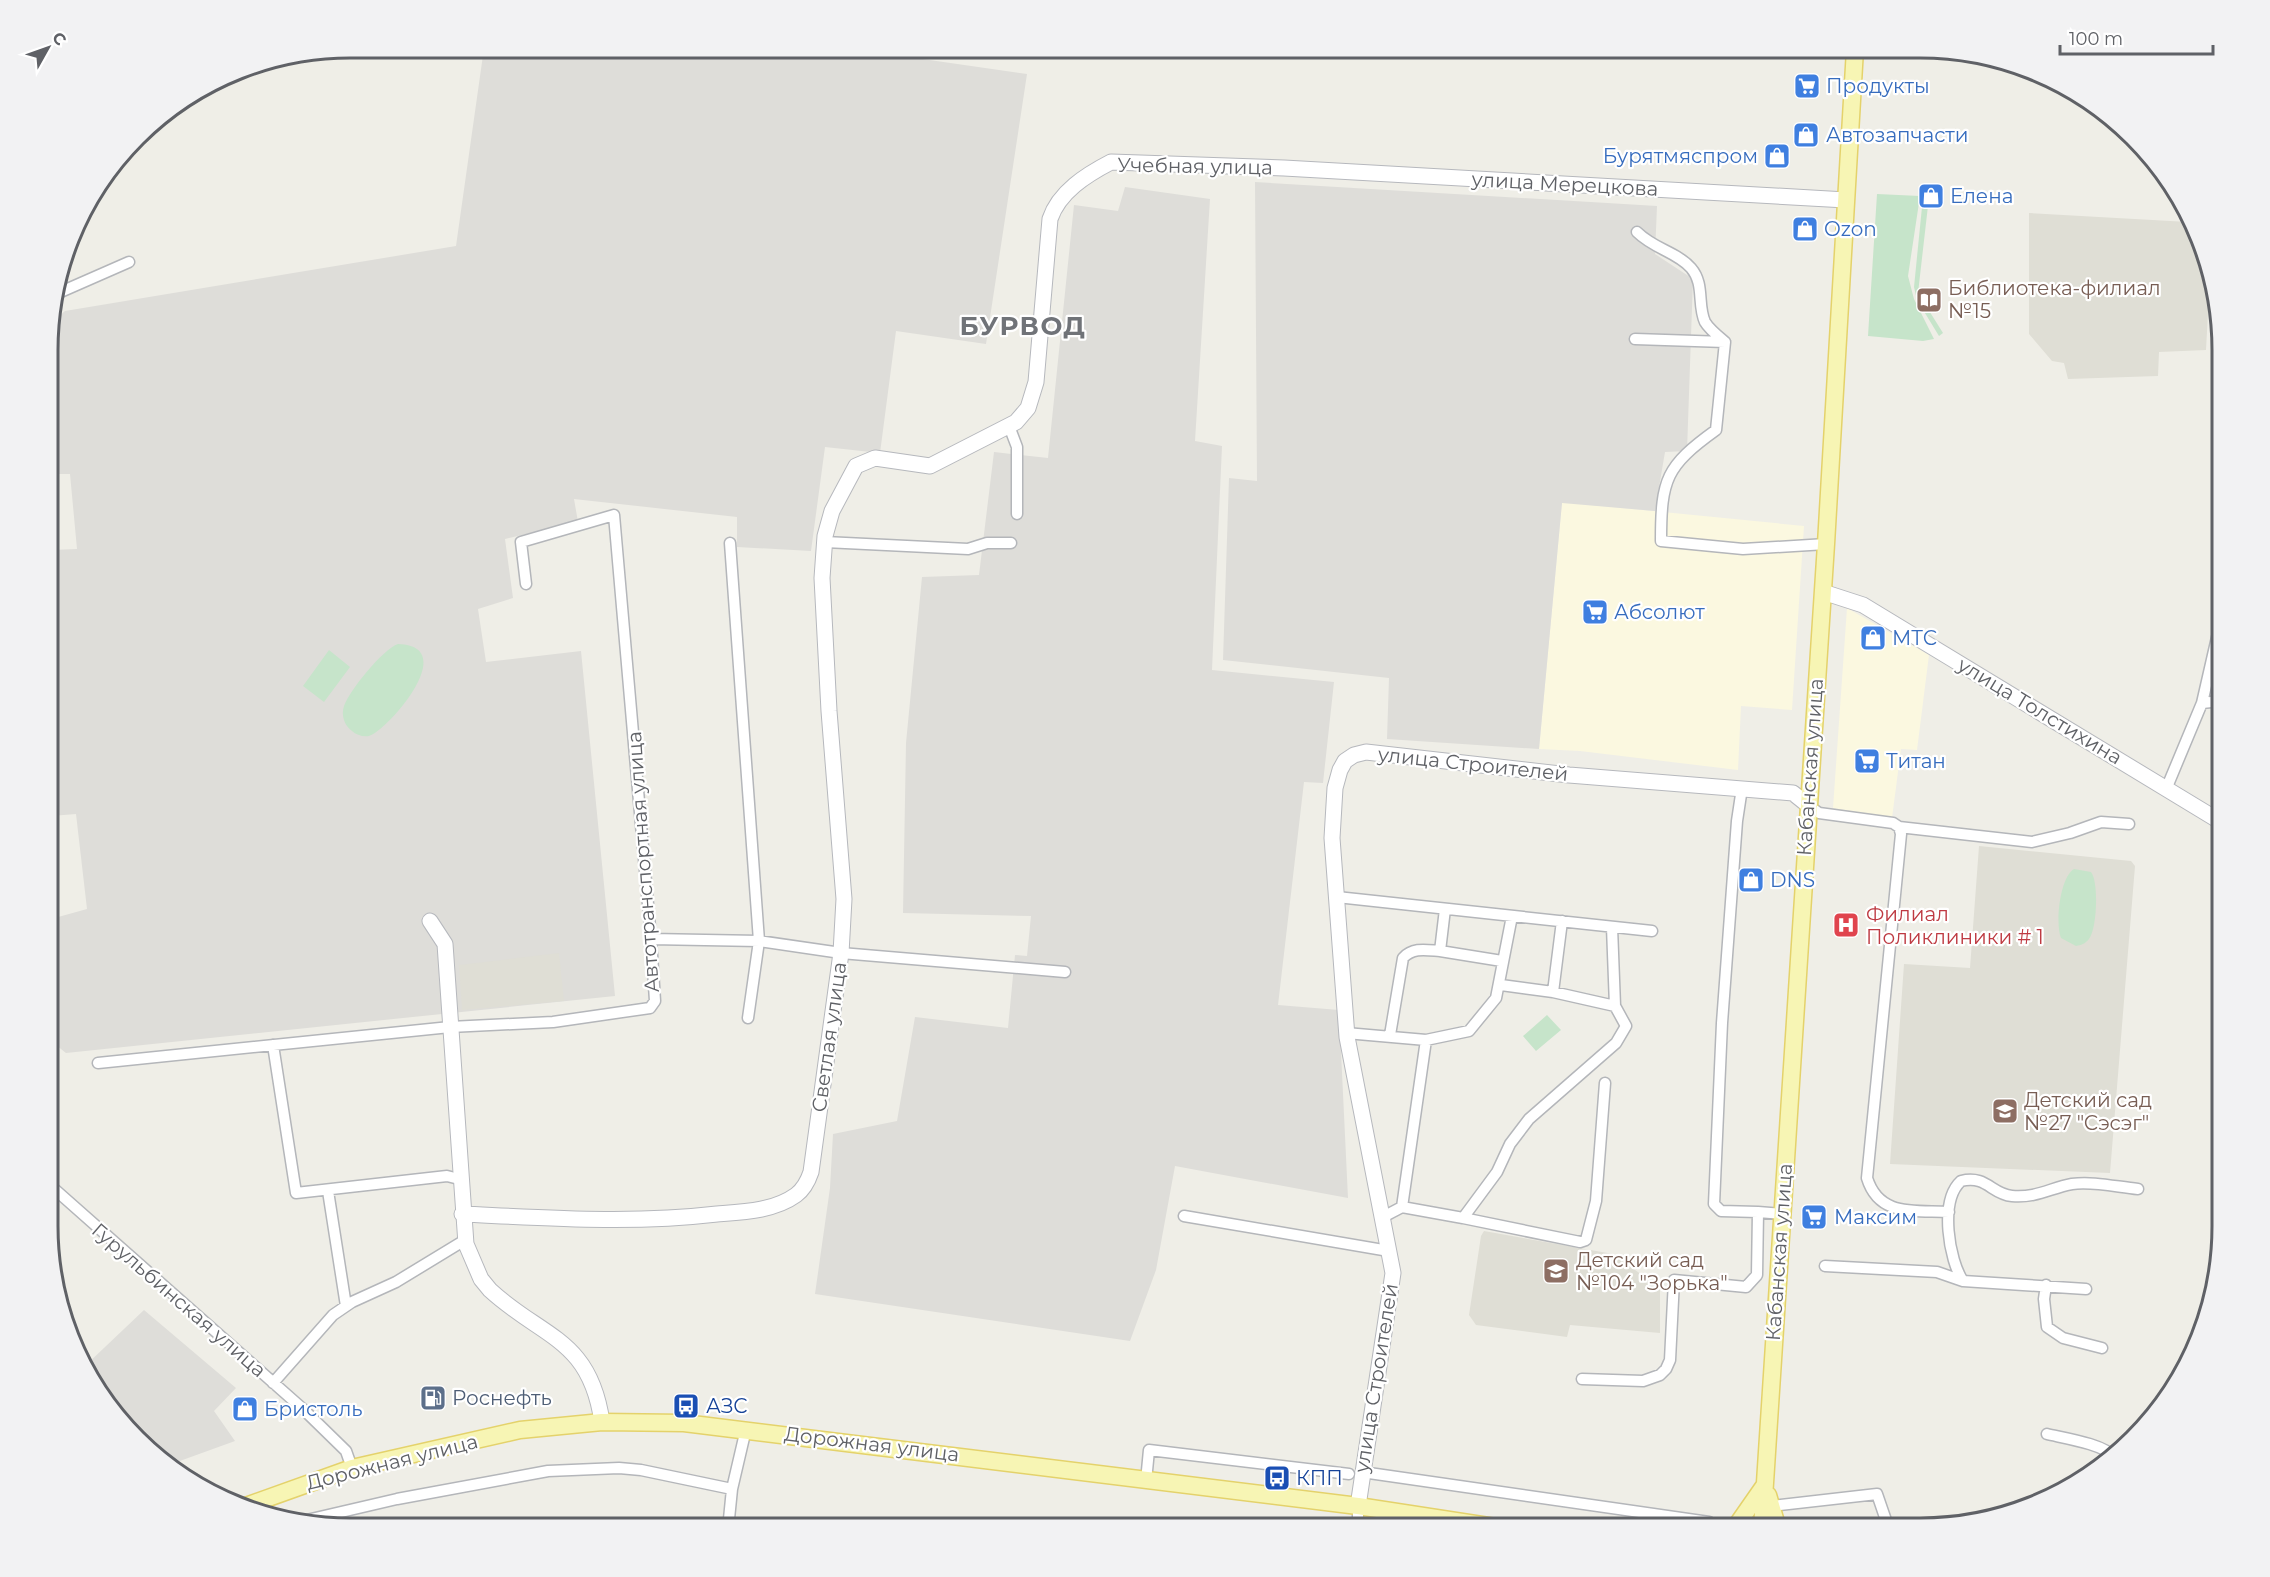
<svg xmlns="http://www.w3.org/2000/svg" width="2270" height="1577" viewBox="0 0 2270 1577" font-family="Montserrat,sans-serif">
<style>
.commercial{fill:#fbf8e0}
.industrial{fill:#deddd9}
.education{fill:#dfded5}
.green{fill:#c6e4ca}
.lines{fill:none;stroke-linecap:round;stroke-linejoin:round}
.street-casing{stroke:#b4b6ba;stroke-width:13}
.secondary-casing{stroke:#b6b8bd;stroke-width:17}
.primary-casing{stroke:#e4d26b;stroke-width:19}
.street{stroke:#fff;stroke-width:10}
.secondary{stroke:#fff;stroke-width:15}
.primary{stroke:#f7f5b4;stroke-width:16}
.labels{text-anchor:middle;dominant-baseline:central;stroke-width:4.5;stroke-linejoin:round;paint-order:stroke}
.shop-label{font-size:20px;fill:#366cbe;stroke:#fff;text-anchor:start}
.street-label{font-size:20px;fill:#5f6166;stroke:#fff}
.education-label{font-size:20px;fill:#785e54;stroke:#fff;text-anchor:start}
.health-label{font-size:20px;fill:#be3a42;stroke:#fff;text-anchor:start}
.service-label{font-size:20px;fill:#4e5e75;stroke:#fff;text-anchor:start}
.transit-label{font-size:20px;fill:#164399;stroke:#fff;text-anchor:start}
.district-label{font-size:26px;font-weight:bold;letter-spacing:1.5px;fill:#707378;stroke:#fff}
.rim{fill:none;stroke:#5f6166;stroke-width:3}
</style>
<rect width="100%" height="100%" fill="#efeee7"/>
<path class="commercial" d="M1562,502l242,24 -12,184 -51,-4 -3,64 -158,-19 -41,-2z
M1847,608l82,47 -12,95 -16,-1 -9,69 -59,-10z"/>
<path class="industrial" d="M484,48h390v4l153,22 -41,270 -90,-13 -16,122 -55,-6 -14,104 -74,-4v-30l-163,-18 4,23 -73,17 8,59 -35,11 8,53 95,-11 34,345 -549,57 -15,-12v-122l36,-10 -11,-95 -25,2v-266l26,-1 -7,-75h-19v-151l14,-12 391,-65z
M1255,182l402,24 -2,48 38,25 -6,172 -22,1 -10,59 -93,-8 -23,246 -152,-10 2,-61 -166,-18 6,-182 28,3z
M1125,187l85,12 -15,242 27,5 -10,224 122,12 -11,101 -19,-1 -26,223 61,5 9,188 -173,-32 -19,104 -26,71 -315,-47 15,-106 3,-54 64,-13 18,-104 93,11 7,-73 12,1 4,-40 -128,-3 3,-170 16,-166 57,-2 15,-123 54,6 26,-253 44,6z
M144,1310l92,78 -22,23 21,30 -69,25 -77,-88 -4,-12z"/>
<path class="education" d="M2029,213l159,9 22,53 -4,75 -47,2 -1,24 -90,3 -4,-16 -12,-2 -23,-27z
M1979,846l152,15 4,5 -25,307 -220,-9 14,-200 66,4z
M559,953l5,48 -102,9 -3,-45z
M1484,1231l129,23 47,34v45l-90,-8 -3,12 -91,-12 -7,-10 12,-79z"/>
<path class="green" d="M1877,194l43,2 -12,80 6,23 20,40 -11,2 -55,-5z
M1923,197h6l-11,96 25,40 -4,3 -22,-36 -3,-13z
M398,644c65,2 -13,89 -29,92 -6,1 -13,-1 -17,-5 -8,-6 -11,-16 -8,-25 5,-15 39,-57 54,-62z
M329,650l21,17 -26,35 -21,-16z
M2074,869l17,3c8,10 6,57 -2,67 -4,5 -8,6 -13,7l-15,-8c-6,-15 -1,-61 13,-69z
M1547,1015l14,15 -25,21 -13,-15z"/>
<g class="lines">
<defs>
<path id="street" d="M1552,52v-4
M1637,232c17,17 40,20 54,36 14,16 6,37 14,54 4,7 14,15 20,20l-9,88c-50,36 -55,49 -55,111l82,8 83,-5
M56,294l73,-32
M1635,339l90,3
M1009,426l8,21v67
M825,542l143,7 19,-6h24
M730,543l29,398 -11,77
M2202,703l19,-2
M2167,787l35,-84 19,-83
M1742,788l-5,33 -15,202 -8,181 7,7 37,1
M1808,805l11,8 74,10 6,4 2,7 -34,344c12,39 47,32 82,34
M1899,827l133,15 38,-9 31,-11 28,2
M1337,897l315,34
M1445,909l-5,42 62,10
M651,939l108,2 82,12 224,19
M1501,985l52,7 62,14
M1553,992l9,-71
M1346,1033l80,7
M1390,1035l13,-77c10,-11 23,-8 37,-7
M273,1045l23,148 151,-17 12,3
M98,1063l352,-36 103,-5 97,-14 5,-7 -4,-62 -37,-424 -93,27 5,42
M51,1186l252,223 43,42 6,17
M328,1191l18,115
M1402,1207l61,11 34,-46 13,-28 19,-25 87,-76 10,-17 -11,-20 -3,-79
M1184,1216l205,35
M1381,1218l21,-11 24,-167 43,-9 27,-33 16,-82
M1463,1218l117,24 6,-2 10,-39 9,-118
M1825,1266l112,6 26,9 123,8
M1963,1281c-14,-21 -24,-80 -2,-100 26,-6 30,13 51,15 25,2 38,-8 60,-12 21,-3 45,3 66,5
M2046,1285l-2,14 3,28 16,11 39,10
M1582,1379l61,2 17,-6 6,-6 4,-9 4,-80 72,7 11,-12 1,-63 24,2
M273,1383l60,-68 19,-13 44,-20 69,-42
M2047,1434c17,4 57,10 67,23
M1362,1472l347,50
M1146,1481l3,-31 200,24
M1771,1506l106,-12 12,35
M298,1522l99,-23 151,-28 71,-3 22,2 91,19
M728,1529l4,-40 14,-60
M1358,1529v-23"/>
<path id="secondary" d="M1823,592l40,13 358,217
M430,921l15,23 21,300 15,35 9,11c52,48 100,48 112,132
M462,1214c86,4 170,10 255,0 26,-2 57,-3 79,-19 8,-6 12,-14 15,-23l30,-219 3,-54 -15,-188 -7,-133 3,-42 7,-25 24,-45 19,-8 55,8 86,-44 12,-14 8,-26 14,-163c9,-27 36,-44 61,-57l173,6 562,32
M1358,1506l35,-233 -46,-236 -15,-199 3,-50 5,-18 5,-9 9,-6 12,-3 203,23 224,18 15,12"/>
<path id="primary" d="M1768,1495l10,34
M243,1507l109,-39 168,-38 82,-8 82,1 674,83 150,23
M1734,1529l30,-43
M1762,1529l64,-985 29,-495"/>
</defs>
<use href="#street" class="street-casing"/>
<use href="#secondary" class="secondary-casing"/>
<use href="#primary" class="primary-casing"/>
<use href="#street" class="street"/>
<use href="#secondary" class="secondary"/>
<use href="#primary" class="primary"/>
</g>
<defs>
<symbol id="supermarket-square" viewBox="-11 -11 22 22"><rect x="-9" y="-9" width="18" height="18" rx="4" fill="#3f7fe0" stroke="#fff"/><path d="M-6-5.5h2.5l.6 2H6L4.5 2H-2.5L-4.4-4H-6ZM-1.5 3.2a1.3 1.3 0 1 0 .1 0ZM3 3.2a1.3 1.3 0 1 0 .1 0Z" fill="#fff"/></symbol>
<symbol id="shop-square" viewBox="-11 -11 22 22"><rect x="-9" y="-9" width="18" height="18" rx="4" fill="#3f7fe0" stroke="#fff"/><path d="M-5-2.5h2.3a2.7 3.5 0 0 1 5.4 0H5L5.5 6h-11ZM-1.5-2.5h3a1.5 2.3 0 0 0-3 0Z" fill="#fff"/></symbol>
<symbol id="library-square" viewBox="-11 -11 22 22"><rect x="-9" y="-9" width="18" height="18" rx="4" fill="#8d6e63" stroke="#fff"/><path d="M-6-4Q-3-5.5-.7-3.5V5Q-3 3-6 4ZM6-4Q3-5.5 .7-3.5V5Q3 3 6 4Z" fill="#fff"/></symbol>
<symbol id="hospital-square" viewBox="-11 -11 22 22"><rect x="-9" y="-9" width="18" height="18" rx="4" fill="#e0444e" stroke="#fff"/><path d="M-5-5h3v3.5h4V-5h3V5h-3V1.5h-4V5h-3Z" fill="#fff"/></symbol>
<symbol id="school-square" viewBox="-11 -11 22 22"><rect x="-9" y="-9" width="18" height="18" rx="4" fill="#8d6e63" stroke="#fff"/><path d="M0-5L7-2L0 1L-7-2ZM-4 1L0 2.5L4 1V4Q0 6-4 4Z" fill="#fff"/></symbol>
<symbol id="fuel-square" viewBox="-11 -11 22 22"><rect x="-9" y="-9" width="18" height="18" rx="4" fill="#5c6f8a" stroke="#fff"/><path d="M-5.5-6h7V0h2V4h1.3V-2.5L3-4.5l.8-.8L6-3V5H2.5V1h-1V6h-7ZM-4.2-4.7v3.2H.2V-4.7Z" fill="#fff"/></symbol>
<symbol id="bus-square" viewBox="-11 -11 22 22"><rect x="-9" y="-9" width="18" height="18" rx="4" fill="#1a4fb4" stroke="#fff"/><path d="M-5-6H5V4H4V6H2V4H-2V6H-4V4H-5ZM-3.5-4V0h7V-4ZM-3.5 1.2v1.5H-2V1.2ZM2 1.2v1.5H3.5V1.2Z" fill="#fff"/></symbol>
</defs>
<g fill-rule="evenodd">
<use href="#supermarket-square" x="1792" y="71" width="30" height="30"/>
<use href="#shop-square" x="1791" y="120" width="30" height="30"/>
<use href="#shop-square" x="1762" y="141" width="30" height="30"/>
<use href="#shop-square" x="1916" y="181" width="30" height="30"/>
<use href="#shop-square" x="1790" y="214" width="30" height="30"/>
<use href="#library-square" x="1914" y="285" width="30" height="30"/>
<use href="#supermarket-square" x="1580" y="597" width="30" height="30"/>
<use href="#shop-square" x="1858" y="623" width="30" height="30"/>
<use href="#supermarket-square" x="1852" y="746" width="30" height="30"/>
<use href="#shop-square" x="1736" y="865" width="30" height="30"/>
<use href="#hospital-square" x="1831" y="910" width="30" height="30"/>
<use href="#school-square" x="1990" y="1096" width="30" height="30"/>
<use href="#supermarket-square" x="1799" y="1202" width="30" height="30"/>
<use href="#school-square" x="1541" y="1256" width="30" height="30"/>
<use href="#fuel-square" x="418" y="1383" width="30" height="30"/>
<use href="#bus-square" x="671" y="1391" width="30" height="30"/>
<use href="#shop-square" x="230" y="1394" width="30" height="30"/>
<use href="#bus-square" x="1262" y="1463" width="30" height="30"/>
</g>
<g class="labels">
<g class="shop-label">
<text x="1826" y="86">Продукты</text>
<text x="1826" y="135">Автозапчасти</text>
<text x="1758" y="156" text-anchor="end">Бурятмяспром</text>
<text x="1950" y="196">Елена</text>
<text x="1824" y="229">Ozon</text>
<text x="1614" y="612">Абсолют</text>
<text x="1892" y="638">МТС</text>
<text x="1886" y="761">Титан</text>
<text x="1770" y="880">DNS</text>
<text x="1834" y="1217">Максим</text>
<text x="264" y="1409">Бристоль</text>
</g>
<g class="street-label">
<text transform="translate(1195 166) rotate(1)">Учебная улица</text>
<text transform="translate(1565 184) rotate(3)">улица Мерецкова</text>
<text transform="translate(2040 711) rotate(31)">улица Толстихина</text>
<text transform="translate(1473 764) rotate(6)">улица Строителей</text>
<text transform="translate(1810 767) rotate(-86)">Кабанская улица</text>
<text transform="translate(643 862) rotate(-94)">Автотранспортная улица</text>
<text transform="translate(829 1037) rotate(-82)">Светлая улица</text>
<text transform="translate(1779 1252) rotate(-86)">Кабанская улица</text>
<text transform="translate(179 1300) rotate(41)">Гурульбинская улица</text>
<text transform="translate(1376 1378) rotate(-81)">улица Строителей</text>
<text transform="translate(872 1444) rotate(7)">Дорожная улица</text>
<text transform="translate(392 1462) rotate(-14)">Дорожная улица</text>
</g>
<g class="education-label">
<text x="1948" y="288">Библиотека-филиал<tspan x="1948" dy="23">№15</tspan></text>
<text x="2024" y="1100">Детский сад<tspan x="2024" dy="23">№27 "Сэсэг"</tspan></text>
<text x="1576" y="1260">Детский сад<tspan x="1576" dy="23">№104 "Зорька"</tspan></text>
</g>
<g class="health-label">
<text x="1866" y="914">Филиал<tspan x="1866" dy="23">Поликлиники # 1</tspan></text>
</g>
<g class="service-label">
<text x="452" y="1398">Роснефть</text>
</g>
<g class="transit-label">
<text x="706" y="1406">АЗС</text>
<text x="1296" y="1478">КПП</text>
</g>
<g class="district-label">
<text x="1023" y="326">БУРВОД</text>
</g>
</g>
<path d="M0 0H2270V1577H0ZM350 58H1920A292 292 0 0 1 2212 350V1226A292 292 0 0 1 1920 1518H350A292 292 0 0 1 58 1226V350A292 292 0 0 1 350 58Z" fill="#f2f2f3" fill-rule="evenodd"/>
<path class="rim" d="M350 58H1920A292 292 0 0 1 2212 350V1226A292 292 0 0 1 1920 1518H350A292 292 0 0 1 58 1226V350A292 292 0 0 1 350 58Z"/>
<g transform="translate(48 48) rotate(50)" stroke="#ffffff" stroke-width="4.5" paint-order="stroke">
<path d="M0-4.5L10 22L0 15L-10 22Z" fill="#5f6166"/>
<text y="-9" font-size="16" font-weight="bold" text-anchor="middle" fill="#5f6166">С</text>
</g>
<path d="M2060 45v9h153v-9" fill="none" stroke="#5f6166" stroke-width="3"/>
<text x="2069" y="45" font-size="18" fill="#5f6166" stroke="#ffffff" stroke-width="4.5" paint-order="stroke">100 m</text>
</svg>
